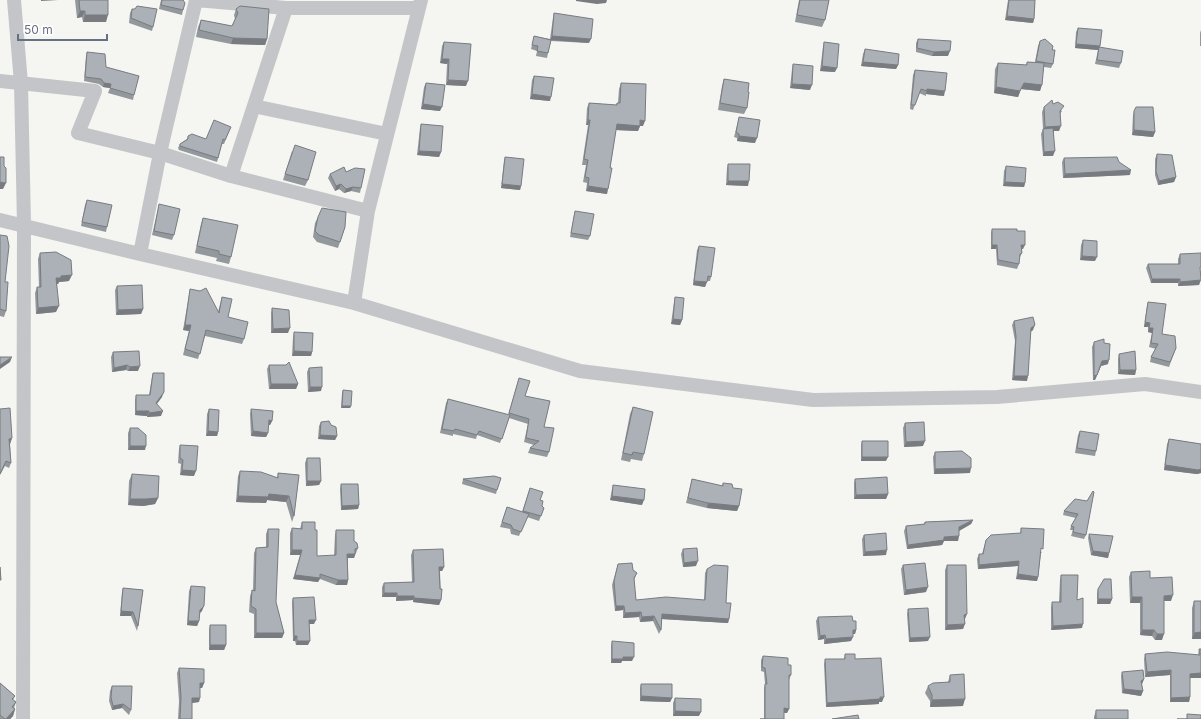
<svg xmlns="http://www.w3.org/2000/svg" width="1201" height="719" viewBox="0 0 1201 719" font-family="Inter,sans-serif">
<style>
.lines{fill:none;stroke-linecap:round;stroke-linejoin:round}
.minor{stroke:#c3c5c9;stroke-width:14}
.wall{fill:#93989d}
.shaded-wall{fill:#787c80}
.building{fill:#abb1b7;stroke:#787c80}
</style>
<rect width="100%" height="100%" fill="#f5f5f1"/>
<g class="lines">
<path class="minor" d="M14,0l7,83 3,141 -1,495
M196,0l90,8h133
M0,81l95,10 -17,42 82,20 71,23 137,35
M254,106l133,28
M231,176l55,-168
M0,220l140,34 214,49 14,-92 53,-211
M140,254l20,-101 36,-153
M354,303l226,68 233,29 184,-3 148,-13 56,8"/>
</g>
<path class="wall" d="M75,0h33l-2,22h-23l-1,-5 -5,1z
M161,0h22v10l-1,5 -23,-6z
M799,0h30l-4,20 -3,7 -27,-5z
M1008,0h27l-1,19 -1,4 -28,-3z
M132,9l21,18 -1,4 -23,-8 1,-10z
M236,9l31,30 -2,6 -34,-1 -35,-7 2,-10 3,-7 31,6 3,-7 -1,-4z
M554,13l35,30 -38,-2 -3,12 -1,5 -11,-2 1,-5 -6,-2 3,-13 16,3 3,-21z
M1078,28l22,20 21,15 -2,5 -24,-4 3,-14 -23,-2 1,-16z
M1201,30v16h-1v-13z
M918,39l30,17h-16l-16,-4v-9z
M1040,41l12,9 1,14 -2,4 -7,-1 -4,24 -19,-2 -3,8 -24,-4 1,-24 3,-6 28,2 1,-3h8l3,-16z
M444,42l22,44 -20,-1 1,-21 -7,-1 2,-17z
M824,42l11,30 -15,-1 3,-24z
M865,49l33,16 -2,4 -35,-3 2,-12z
M87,52l19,15 28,28 -1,5 -25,-7 2,-5 -7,-1 -4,-3 -15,-3 2,-25z
M793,64l17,26 -20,-2 2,-19z
M915,70l29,26 -18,-2v2l-7,-3 -6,17 -3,-1 3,-34z
M534,76l16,25 -20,-2 2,-19z
M724,79l24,13 -1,16 -3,6 -26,-4 4,-24z
M426,83l14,28 -19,-2 3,-22z
M621,83l22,43h-3l-2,5 -22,-1 -6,38 -3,26 -21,-3 1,-8 -4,-1 3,-17h-4l6,-40h-2l1,-17 2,-5 27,2 1,-2h1l1,-14z
M1053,104l9,7 -2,3 -1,17h-5l-1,25h-10l-2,-22 2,-5 -1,-17 2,-5z
M1134,111l21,21 -2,5 -21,-2 1,-20z
M739,117l16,26 -18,-2v-3l-3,-1 4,-15z
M421,124l20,28 -2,5 -22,-2 3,-27z
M231,127l-7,17h-2l-5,18 -38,-12 -1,-2 2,-4 7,-5 1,-3 18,3z
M292,151l16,29 -3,6 -22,-6z
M1157,154l19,23 -2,5 -16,3 -3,-10v-16z
M505,157l16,29 -1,4 -19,-2 3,-27z
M1064,158l55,4 11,13 -67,3 -1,-16z
M728,164l20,22 -22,-1 1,-17z
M1006,166l19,17 -1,4 -21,-1 1,-15z
M346,172l15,16 -1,5 -9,-2 -7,2 -5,-4 -4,2 -7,-13 2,-4z
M87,200l20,27 -1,5 -25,-6 4,-21z
M159,204l15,31 -2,5 -20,-5 6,-26z
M575,211l15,25 -2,4 -18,-3 4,-22z
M318,217l27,10 -7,21 -21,-6 -4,-5 2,-14z
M203,218l28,39 -2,7 -13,-3 1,-3 -22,-5 6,-29z
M992,229l31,20h-1v4l-2,4 -1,1v6l-2,5 -20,-4 -1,-16h-5v-16z
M0,235l6,76 -2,6 -4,-1z
M1083,240l12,21 -15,-1 1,-15z
M699,246l12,31 -1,4h-3l-2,6 -12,-2 4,-35z
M40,253l29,28 -10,1 -1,2h-1l-1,28 -20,2 -1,-21 2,-6h2l-1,-28z
M1180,254l20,17 -1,14 -21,1v-3h-27l-5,-15 2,-4h30v-5z
M117,286l26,23 -2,5 -25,1 -1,-25z
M190,289l28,23 4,-15 6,20 16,22 -2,5 -37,-8 -7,23 -15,-4 6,-24 -6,-1 6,-35z
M675,297l7,23 -2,5 -9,-1 3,-22z
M1148,302l14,32 14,14 -7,19 -19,-5 1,-5 5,-8 -7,-2 3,-14 -4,-1v-5h-4l3,-21z
M272,308l16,25h-17v-20z
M1014,321l19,9 -3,2 -3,49 -15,-1 3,-39 -3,-16z
M294,332l18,20 -1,4h-19l1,-19z
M1094,342l10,1 4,21 -7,2 -6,14h-2l-1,-33z
M113,352l25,19h-10l-2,-1 -14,2 -1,-15z
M1119,354l17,16 -1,5 -17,-1v-15z
M269,365l29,19 -2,5h-27l-2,-20z
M309,368l12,23 -13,1 -1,-20z
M153,373l9,24 -5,7 4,12 -14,1v-1l-12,-1v-15l1,-5h13l3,-18z
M519,378l6,18 19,31 5,25 -2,5 -19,-4 2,-5 4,-3 -10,-3 4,-18 -19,-6 -9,25 -23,-8 -1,4 -23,-5v2l-13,-3 6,-30 2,-4 60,16z
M343,390l8,16 -1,2h-9l1,-15z
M633,407l11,47 -2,7 -11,-2 -1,3 -9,-2 9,-46z
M0,409l12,29 -2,6 1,19 -2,5 -4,-2 -5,9z
M209,409l9,23 -1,4h-11l1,-22z
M251,409l21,12 -2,4h-2v8l-2,4 -15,-1 -1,-22z
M321,422l16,14 -2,4 -17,-1 1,-13z
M905,423l18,23 -19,1 -1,-19z
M130,428l15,22h-17v-17z
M1080,431l16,20 -1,5 -20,-3 3,-18z
M1169,439l32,5v29l-4,1 -33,-4 3,-26z
M862,441l24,20h-25v-16z
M180,445l14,31 -14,-1 1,-11 -3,-1 1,-14z
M935,452l35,21 -36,1 -1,-17z
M307,458l14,23 -2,4 -13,1 -1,-23z
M240,471l37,7 1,-5 21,2 -5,41 -2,6 -6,-20 -19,-2 -1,3 -30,-1 2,-26z
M132,474l26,24 -3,6 -12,2 -15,-1 1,-24z
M463,479l34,11 -1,4 -34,-10z
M692,479l30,7 1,-3 16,23 -2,5 -30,-3 -21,-5z
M855,479l33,15 -2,5h-32v-16z
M341,484l18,21 -1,4 -17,1 -1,-21z
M613,485l29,20 -32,-5 2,-11z
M530,488l10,12 2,6 2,2 -5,13 -12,-4 -8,19 -8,-2 -1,-5 -10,-2 7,-20 15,5z
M1075,499l11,36 -2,4 -13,-3 2,-6h-3l1,-4 5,-8 -13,-3 1,-4z
M973,520l-2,4 -12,7 -1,10h-14l-2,4 -35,4 -3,-18 2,-5 18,-2 1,-2z
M302,522l13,8 2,26h17l1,-21 1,-5 18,11 4,7 -4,10h-6v22l-1,5h-11l-16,-6 -2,3 -25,-3 7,-24h-10v-22l2,-5 8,1z
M1021,528l21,25h-1l-3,24 -1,4 -21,-2 2,-13 -40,3 -1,-10 2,-5h3l4,-14 34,-6z
M268,529l8,73 8,31 -2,5h-28v-24l-5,-2 1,-16 2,-6h1l1,-37 2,-5 10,-1v-13z
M1089,534l20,19 -1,5 -17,-3 -3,-17z
M864,535l22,20 -23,1 -1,-17z
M683,549l13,17 -13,1 -2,-13z
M413,550l31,17 -2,4h-2l1,29 -2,5 -26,-3v-2l-17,1v-4h-14v-10l2,-4 28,-1 -1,-27z
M618,564l15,6 4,3 -3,7 2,20h68l1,-27 2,-4 19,34 3,16 -1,4 -66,-4 -1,11 -2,4 -6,-13 -13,1 -1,-5 -16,1v-8l-8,1 -3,-26z
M903,565l23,27 -22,3 -3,-26z
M947,565l18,54 -2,10 -18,1v-60z
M1131,572l19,6 21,23h-7l-2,39h-7l-3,-4 -12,-1v-32h-10l-1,-26z
M1061,575l16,25 5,28 -31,2v-23l1,-5h7l1,-22z
M191,586l11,25 -3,2v8l-2,5 -10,-1 2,-34z
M123,588l20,2 -5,36 -1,5 -6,-15h-11l2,-24z
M1098,589l14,10 -2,5h-13v-11z
M293,598l21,26h-5l-1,21h-12l-1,-4h-2l-1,-39z
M1194,601h7v38h-9v-31z
M908,609l20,32 -19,1 -2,-28z
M818,617l35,4 3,9 -1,4h-2l-2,7 -27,3v-5l-6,1 -2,-19z
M210,625l16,20 -2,5h-15v-20z
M612,641l20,20h-10l-1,2h-10v-17z
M1199,649l2,29h-11v19l-1,5h-19v-27l-25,2 -1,-18 1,-5 53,1z
M845,654l10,5 27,43h-3v2l-53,3 -2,-43 1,-5h19z
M763,656l25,9 3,10 -2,5v29l-2,4h-3v6h-20v-31l1,-4 -1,-12 -3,-1v-11z
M179,668l25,15 -2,5h-2l-1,14 -7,1v16h-14l1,-18 -2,-28z
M1122,672l22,7 -2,5h-1l2,7 -2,5 -19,-3 -1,-17z
M950,675l13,31 -33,1v-6l-5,-8 3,-7 20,-4z
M0,683l15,13 -2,4 3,2 -2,6 1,1 -2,7 -3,3h-10z
M641,684l31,14 -2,4 -30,-1v-13z
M112,686l19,24 -2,5 -7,-7 -10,2 -3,-9 1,-10z
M675,698l24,18h-26v-13z
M1096,710l32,9h-34v-2z"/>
<path class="shaded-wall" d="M41,0h17l-17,1z
M576,0h31l-1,3 -9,1 -21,-3z
M80,11h5l-3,6 -5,1z
M85,15h23l-2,7h-23z
M1007,16l27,3 -1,4 -28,-3z
M552,36l39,3 -2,4 -39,-3z
M233,38l34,1 -2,6 -34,-1z
M1076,44l24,2 -1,4v-3l-1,3 -23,-2z
M950,51l-2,5h-16l2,-4z
M442,59h7l-2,5 -7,-1z
M863,62l35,3 -2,4 -35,-3z
M822,66l15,2 -2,4 -15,-1z
M448,80l20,1 -2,5 -20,-1z
M104,83l7,1 -1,4 -7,-1z
M1024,83l18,2 -2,6 -19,-2 -3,8 -24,-4 2,-6z
M792,84l20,1 -2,5 -20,-2z
M927,89l18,2 -1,5 -18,-2z
M532,94l19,3 -1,4 -20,-2z
M423,104l19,3 -2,4 -19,-2z
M588,120h2l-2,5h-2z
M640,120l5,1 -2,5h-5z
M617,124l23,2 -2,5 -23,-1z
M1061,126l-2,5h-16l2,-4z
M1134,130l21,2 -2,5 -21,-2z
M739,136l18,2 -2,5 -18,-2z
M419,151l22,1 -2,5 -22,-2z
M1055,151l-2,5h-10l1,-4z
M1131,170l-1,5 -67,3 2,-4z
M1176,177l-2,5 -16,3 1,-4z
M728,181h21l-1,5 -22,-1z
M0,182l6,1 -3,6h-3z
M1005,182l20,1 -1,4 -21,-1z
M341,184l-2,5 -4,2 1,-5z
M502,184l19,2 -1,4 -19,-2z
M588,186l20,3 -1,5 -21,-3z
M353,187l-2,4 -7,2 2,-4z
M992,245h5l-1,4h-5z
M1021,245h4l-2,4h-3z
M1082,256l15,1 -2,4 -15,-1z
M72,275l-3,6 -10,1 -1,2h-4l2,-6 5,-2z
M1152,279h28l-2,4h-27z
M1201,280l-2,5 -21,1 2,-4z
M694,281l13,1 -2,5 -12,-2z
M59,306l-3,6 -20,2 2,-6z
M143,309l-2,5 -25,1 2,-5z
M673,319l9,1 -2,5 -9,-1z
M1145,322l5,1 -2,4h-4z
M185,325h6l-2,6 -6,-1z
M1035,325l-2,5 -4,3 2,-5z
M290,328l-2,5h-17l2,-4z
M1149,328h4l-1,5 -4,-1z
M294,351l18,1 -1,4h-19z
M12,357l-2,5 -10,7v-4z
M1109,360l-1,4 -7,2 -6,14h-2l1,-4 8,-15z
M127,365l-1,5 -14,2 2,-4z
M140,366l-2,5h-10l2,-4z
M1120,370h16l-1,5 -17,-1z
M1014,376h14l-1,5 -15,-1z
M271,384h27l-2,5h-27z
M310,387h12l-1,4 -13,1z
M164,392l-2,5 -8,10 2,-4z
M342,406h9l-1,2h-9z
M136,411h13l-2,5 -12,-1z
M163,411l-2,5 -14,1 2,-4z
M269,420l3,1 -2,4h-3z
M208,431l10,1 -1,4h-11z
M253,431l15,2 -2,4 -15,-1z
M320,435l17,1 -2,4 -17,-1z
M12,438l-2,6 -1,-5z
M925,441l-2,5 -19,1 2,-5z
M130,446h16l-1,4h-17z
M862,457h26l-2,4h-25z
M1165,465l36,4v4l-4,1 -33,-4z
M971,468l-1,5 -36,1 1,-5z
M182,470l14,1 -2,5 -14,-1z
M307,481h14l-2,4 -13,1z
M269,494l20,2 -3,6 -19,-2 -1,3 -30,-1 2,-6z
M888,494l-2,5h-32l2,-4z
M612,496l32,4 -2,5 -32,-5z
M158,498l-3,6 -12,2 -15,-1 2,-6z
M708,503l31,3 -2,5 -30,-3z
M359,505l-1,4 -17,1 1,-4z
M973,520l-2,4 -14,8 2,-5z
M959,536l-1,5h-14l-2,4 -35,4 1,-4 36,-8z
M292,550h10l-2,5h-10z
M887,550l-1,5 -23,1 2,-4z
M1093,551l16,2 -1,5 -17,-3z
M347,554h8l-1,4h-8z
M698,561l-2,5 -13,1 1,-4z
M1019,561l-1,5 -40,3 1,-4z
M439,567h5l-2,4h-4z
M1018,574l20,3 -1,4 -21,-2z
M295,575l25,3 -2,4 -25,-3z
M338,580h10l-1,5h-11z
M928,587l-2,5 -22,3 2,-5z
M384,593h13l-1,4h-14z
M1173,595l-2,6h-9l2,-5z
M397,596h17l-1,4 -17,1z
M1132,597h10l-2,6h-10z
M414,598l27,2 -2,5 -26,-3z
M1098,599h14l-2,5h-13z
M204,606l-2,5 -4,4 2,-5z
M616,606h8l-1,4 -8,1z
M121,611l12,1 -2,4h-11z
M641,612l-2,5 -16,1 2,-5z
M662,614l67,5 -1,4 -67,-4z
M967,614l-2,5h-2l1,-4z
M654,616l-1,5 -13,1 2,-5z
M309,620h7l-2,4h-6z
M188,621h11l-2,5 -10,-1z
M965,624l-2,5 -18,1 2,-5z
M1083,624l-1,4 -31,2 2,-4z
M853,630h3l-1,4h-4z
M1142,630h12l-2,6 -12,-1z
M1201,632v7h-9l2,-6z
M256,633h28l-2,5h-28z
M1157,634h7l-2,6h-7z
M825,635l-1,4 -6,1 2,-4z
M294,636h3l-2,5h-2z
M853,637l-2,4 -27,3 2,-5z
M930,637l-2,4 -19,1 1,-4z
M297,641h13l-2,4h-12z
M210,645h16l-2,5h-15z
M623,657h11l-2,4h-10l-1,2h-10l1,-4z
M1171,670l-1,5 -25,2 2,-5z
M1201,673v5h-12l1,-4z
M1144,679l-2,5 -3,2 2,-5z
M200,683h4l-2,5h-4z
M1124,689l19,2 -2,5 -19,-3z
M641,696l31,2 -2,4 -30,-1z
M884,697l-2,5h-3v2l-53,3 1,-4z
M1190,697l-1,5h-19l1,-4z
M192,698h8l-1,4 -8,1z
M965,699l-2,7 -33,1 2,-7z
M123,704l-1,4 -10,2 1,-4z
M784,708l5,1 -2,4h-5z
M15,709l-2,7 -3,3h-4z
M675,711l26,1 -2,4h-26z"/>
<path class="building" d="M79,0h29v15h-23v-4h-5z
M162,0h21l2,3 -2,7 -22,-5z
M800,0h29l-4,20 -28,-5z
M1009,0h26l-1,19 -27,-3z
M137,6l20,3 -4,18 -22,-9 1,-9h3z
M240,6l29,3 -2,30 -34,-1 -34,-8 2,-10 31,6 6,-13 -2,-4z
M554,13l39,6 -2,20 -39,-3z
M1078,28l24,2 -2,16 -24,-2z
M534,36l17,4 -3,13 -11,-2 1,-5 -6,-1z
M918,39l33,2 -1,10 -16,1 -17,-4z
M1045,39l8,7 -1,4h3l-2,14 -17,-3 4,-20z
M444,42l27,2 -3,37 -20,-1 1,-21h-7z
M824,42l15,2 -2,24 -15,-2z
M1099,47l24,4 -2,12 -24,-3z
M865,49l34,5 -1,11 -35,-3z
M87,52l18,2 1,13 33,9 -5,19 -24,-7 1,-4 -7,-1 -3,-4 -16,-2z
M1027,62l17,1 -2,22 -18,-2 -4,8 -24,-4 2,-24 29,2z
M793,64l20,2 -1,19 -20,-1z
M915,70l32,3 -2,18 -18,-2v2l-6,-2 -6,16h-4z
M534,76l20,2 -3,19 -19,-3z
M724,79l25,4 -1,9h1l-2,16 -27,-5z
M426,83l19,2 -3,22 -19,-3z
M621,83l25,1 -1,37 -5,-1v6l-23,-2 -7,44h2l-4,21 -20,-3 1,-8 -4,-1 3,-17 -4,-1 6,-39h-2l1,-17 28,2v-2h3z
M1052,100l1,4 5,-2 6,4 -4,5 1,15 -16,1 -1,-20z
M1136,107h17l2,25 -21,-2v-19z
M739,117l21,3 -3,18 -18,-2v-2l-3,-2z
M214,120l17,7 -6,13 -2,-1 -5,19 -38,-12v-2l8,-5v-3l4,-2 14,5z
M421,124l22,2 -2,26 -22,-1z
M1053,128l2,23 -11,1 -1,-23z
M295,145l21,7 -8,28 -23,-6z
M1157,154l15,1 4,22 -17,4 -3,-10z
M0,157h4v9l2,2v15l-6,-1z
M505,157l19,2 -3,27 -19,-2z
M1117,157l2,5 12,8 -66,4 -1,-16z
M728,164h22l-1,17h-21z
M1006,166l20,2 -1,15 -20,-1z
M344,167l2,5 9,-4 10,1 -4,19 -8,-1 -7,2 -5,-5 -5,2 -6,-12z
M87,200l25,5 -5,22 -25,-5z
M159,204l21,5 -6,26 -20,-4z
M322,208l24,4 -1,15 -5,15 -21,-7 -4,-4 3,-14z
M575,211l19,3 -4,22 -19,-3z
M203,218l35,7 -7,32 -12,-3v-3l-22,-5z
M992,229h25v2h8v14h-4l1,8 -2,1 -1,10 -21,-4 -1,-15h-5z
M0,235l7,1 2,10 -4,36h3l-2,29 -6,-2z
M1083,240l14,1v16l-15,-1z
M699,246l16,2 -4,29 -3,-1 -1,6 -13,-1z
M56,252l15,8 1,15 -11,1v2h-5l3,28 -21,2 -1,-21h4l-1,-34z
M1201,253v14h-1l1,13 -21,2v-3h-28l-4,-15h32v-10z
M142,285l1,24 -25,1 -1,-24z
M206,288l13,25 3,-16 10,2 -4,18 20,5 -4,17 -38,-9 -6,24 -15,-5 6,-24h-6l5,-36 10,2z
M675,297l9,1 -2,22 -9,-1z
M1148,302l18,2 -4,30 13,2 1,12 -6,14 -19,-5 7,-13 -7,-1 2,-15h-4l1,-5 -5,-1z
M272,308l17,2 1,18 -17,1z
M1033,317l2,8 -4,3 -3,48h-14l2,-40 -2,-15z
M294,332l19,1 -1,19 -18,-1z
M1104,339v4l6,1 -1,16 -7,1 -5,14 -3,1v-34z
M139,351l1,15 -10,1 -3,-2 -13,3 -1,-16z
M1135,351l1,19h-16l-1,-16z
M0,357h12l-12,8z
M289,362l9,22h-27l-2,-19h17z
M322,367v20h-12l-1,-19z
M153,373h11v19l-8,11 7,8 -14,2v-2h-13v-16h14z
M519,378l11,3 -5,15 25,5 -6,26 10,1 -5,24 -19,-4 9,-7 -13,-3 3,-19 -20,-6z
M343,390l9,1 -1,15h-9z
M448,399l62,16 -8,24 -23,-8 -2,4 -22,-6 -1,2 -12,-2z
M633,407l20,5 -9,42 -11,-2 -1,3 -9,-2z
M10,408l2,30 -3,1 2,24 -5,-2 -6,13v-65z
M209,409l10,1 -1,22 -10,-1z
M251,409l22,2 -1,10 -3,-1 -1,13 -15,-2z
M329,421l2,4 5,2 1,9 -17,-1 1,-13z
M924,422l1,19 -19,1 -1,-19z
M130,428h8l8,7v11h-16z
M1080,431l19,3 -3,17 -19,-3z
M1169,439l32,5v25l-3,1 -33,-5z
M862,441h26v16h-26z
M180,445l18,1 -2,25 -14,-1 1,-10 -3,-2z
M962,451l9,7v10l-36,1v-17z
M307,458h13l1,23h-14z
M240,471l21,1 17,6v-5l21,2 -5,41 -5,-20 -20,-2 -1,3 -30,-1z
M132,474l27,2 -1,22 -12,1h-16z
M494,476l7,2 -4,12 -34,-11z
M887,477l1,17 -32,1 -1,-16z
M692,479l31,7v-3l9,1 1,4 9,1 -3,17 -31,-3 -20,-5z
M341,484h17l1,21 -17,1z
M613,485l32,4 -1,11 -32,-4z
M530,488l13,4 -3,8 3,1 -1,5 2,2 -3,8 -18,-5z
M1093,491l1,1 -8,43 -13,-3 1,-5 -3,-1 7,-12 -14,-3 11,-12 12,2z
M507,507l22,7 -8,18 -8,-3 -2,-4 -9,-3z
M973,520l-14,7v9l-15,1v3l-36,5 -2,-19 19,-2v-2z
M302,522h13v8h2v26l19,-1v-25h18v11l3,2 1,5 -3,1v5h-8l1,26h-10l-18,-6v4l-25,-3 7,-25h-10v-22l10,1z
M1021,528l23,1 -1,20 -2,-1 -3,29 -20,-3 1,-13 -40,4v-11h4l3,-14 5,-5 30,-2z
M268,529h11l-3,73 8,31h-28v-24l-5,-3 1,-16 3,1 1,-43 12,-1z
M886,533l1,17 -22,2 -1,-17z
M1089,534l24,2 -4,17 -16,-2z
M697,548l1,13 -14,2 -1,-14z
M443,549l1,18h-5l1,22h2l-1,11 -27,-2v-2h-17v-3h-13v-10l30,-1 -1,-32z
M632,563l1,7 4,3 -3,5 2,22 30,-3 39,3 2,-31 7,-4 14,1 -2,37h5l-2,16 -67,-5 -1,16 -7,-14 -12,1 -1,-5 -16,1 -1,-7h-8l-2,-25 4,-17z
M925,563l3,24 -22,3 -3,-25z
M947,565h19l1,49 -3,1 1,9 -18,1z
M0,567l1,13h-1z
M1150,571v7l22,-1 1,18 -9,1v38h-7l-3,-4h-12v-33h-10l-1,-25z
M1061,575h17l-1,25 6,-2v26l-30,2 -1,-24h9z
M1104,579h7l1,20h-14v-10z
M191,586l14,1 -1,19 -4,4 -1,11h-11z
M123,588l20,2 -5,36 -5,-14 -12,-1z
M314,597l2,23h-7l1,21h-13v-5h-3l-1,-38z
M1194,601h7v31l-7,1z
M928,608l2,29 -20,1 -2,-29z
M852,616l1,5h3v9h-3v7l-27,2 -1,-4 -5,1 -2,-19z
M210,625h16v20h-16z
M612,641l22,2v14h-11v2h-11z
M1199,649h2v24l-11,1v23l-19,1v-28l-24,2 -2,-18 22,-2 33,3z
M845,654h10v5l26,-1 3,39h-4v2l-53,4 -2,-44h20z
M763,656l25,2v7h3v10h-2v34l-5,-1v11h-24h5v-35h2l-2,-16 -3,-1z
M179,668l25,1v14h-4v15h-8v21h-12l1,-22z
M1143,670l1,9 -3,2 2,10 -19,-2 -2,-17z
M964,674l1,25 -33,1v-5l-4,-9 5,-3 17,-1v-7z
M0,683l15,13 -3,3 4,3 -4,5 3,2 -9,10h-1l-5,-4z
M641,684h31v14l-31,-2z
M112,686h20l-1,24 -8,-6 -10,2 -2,-9z
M675,698l26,1v13l-26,-1z
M1096,710h32v9h-32z
M1187,714l14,1v4h-24h10z
M858,715l1,4h-27z"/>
<path d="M18 34v6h89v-6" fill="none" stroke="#657182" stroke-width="2"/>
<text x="24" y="34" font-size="12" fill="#657182" stroke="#ffffff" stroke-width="3" paint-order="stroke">50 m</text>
</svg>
